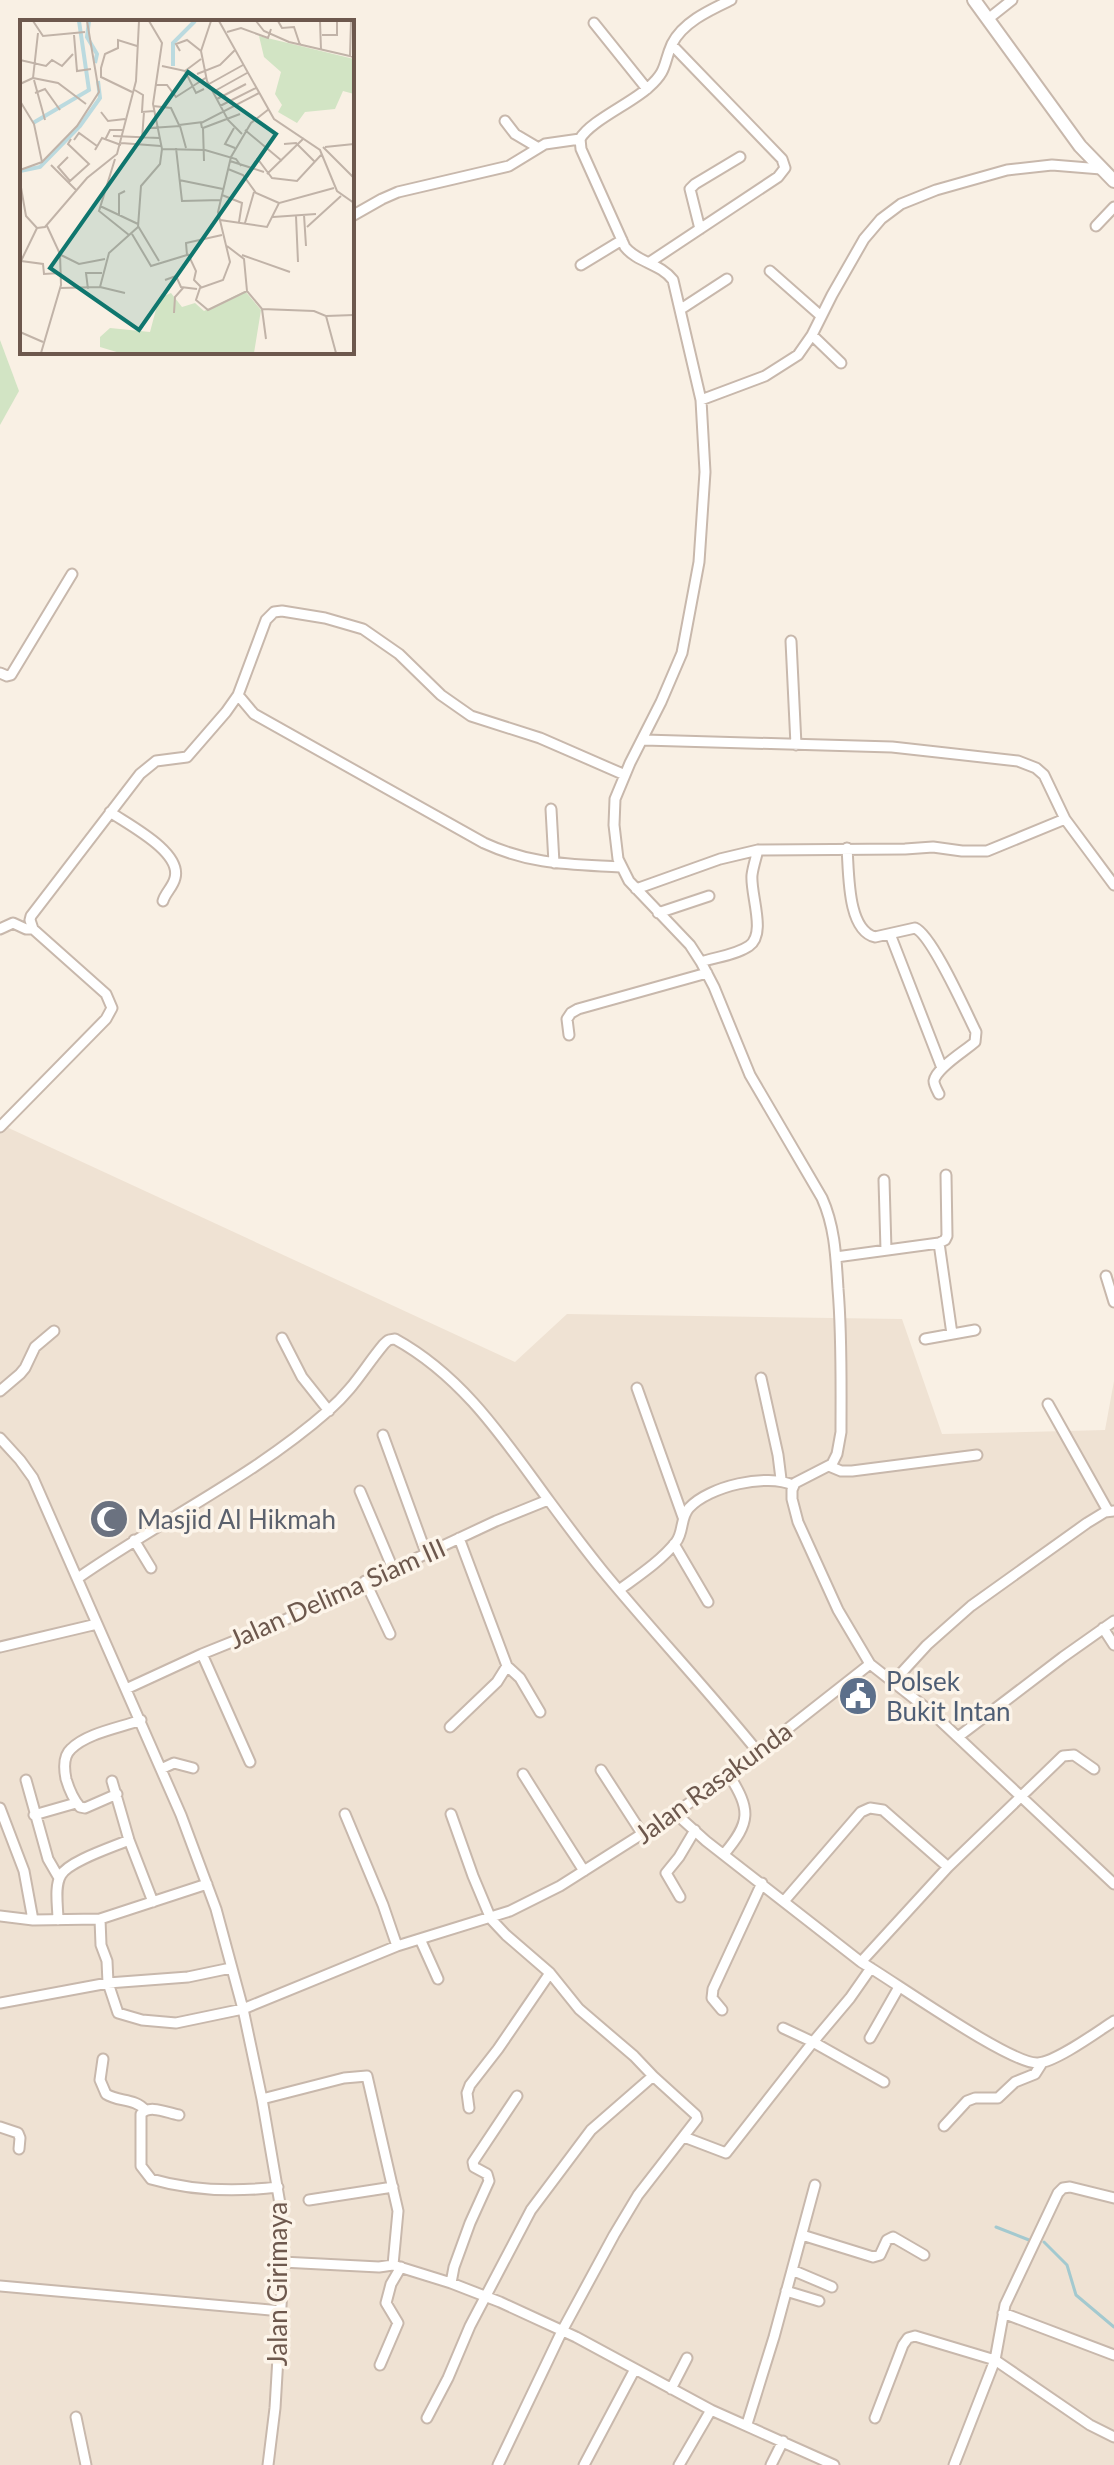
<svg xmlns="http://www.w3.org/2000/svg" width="1114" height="2465" viewBox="0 0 1114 2465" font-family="Lato,sans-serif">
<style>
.residential{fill:#efe2d3}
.green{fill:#d2e4c4}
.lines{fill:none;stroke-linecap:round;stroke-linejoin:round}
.stream{stroke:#a3c9cf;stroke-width:3}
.minor-casing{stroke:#c8b8ac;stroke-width:13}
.tertiary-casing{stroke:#c8b8ac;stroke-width:16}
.minor{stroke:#fff;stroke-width:9}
.tertiary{stroke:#fff;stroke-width:12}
.labels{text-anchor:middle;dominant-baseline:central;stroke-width:7;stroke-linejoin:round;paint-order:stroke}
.worship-label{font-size:26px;fill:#5b616d;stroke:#fcf4e9;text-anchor:start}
.street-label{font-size:26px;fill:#6d584d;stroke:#fcf4e9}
.service-label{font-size:26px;fill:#4e5e75;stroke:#fcf4e9;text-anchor:start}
.inset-river{fill:none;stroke:#bbdadf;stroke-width:4}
.inset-road{fill:none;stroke:#c1b3a8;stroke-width:2}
.view{fill:#0f766e;fill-opacity:0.15;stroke:#0f766e;stroke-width:4}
.inset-edge{fill:none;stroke:#6d584d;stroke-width:4}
</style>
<rect width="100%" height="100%" fill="#f9f0e4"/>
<path class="residential" d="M0,1124l515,238 52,-48 335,5 40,115 163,-4 9,-49v1084h-1114z"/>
<path class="green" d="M0,340l19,51 -19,34z"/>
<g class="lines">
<path class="stream" d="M996,2227l33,13
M1044,2242l23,23 9,30 38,32"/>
<defs>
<path id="minor" d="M731,0c-21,10 -48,22 -59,44 -9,20 -4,26 -23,43 -17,16 -59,34 -69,52l1,10 44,98c13,16 35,16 48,33l28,120 4,72 -6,90 -17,91 -21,49 -31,61 -15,36 -1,26 4,34 11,22 61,64 11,17 13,25 36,88 72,123c13,29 14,59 16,91 4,47 3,95 3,143l-4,22 -5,10 -37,19 -3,7v9l6,23 40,88 32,54 60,47 184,173
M988,19l24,-19
M594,23l53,66
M505,121l10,13 22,13
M352,216l30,-17 16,-7 111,-26 36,-22 35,-5
M1096,226l18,-19
M700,229l-10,-40 5,-5 45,-27
M650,262l128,-85 7,-9 -3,-9 -110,-114
M581,265l41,-25
M770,271l51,45
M681,309l46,-30
M812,335l29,28
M701,400l64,-24 33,-21 14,-20 20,-40 32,-56 17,-20 20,-15 35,-14 71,-20 45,-5 49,4
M791,641l5,104
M0,673l7,3 4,-1 61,-101
M238,695l16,19 230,129c48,22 85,21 136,24
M644,740l248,7 126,14 18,7 8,7 21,44 49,66
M551,809l3,54
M110,812c19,13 72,40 65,66 -2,9 -10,15 -12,23
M847,848c2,25 0,82 28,89l40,-9c17,7 51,84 61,104l-1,10c-10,9 -39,26 -41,39 0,4 3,9 5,13
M636,889l84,-30 38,-9 147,-1 28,-2 29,4h25l78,-32
M658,913l51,-17
M0,929l13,-6 13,6h7
M890,934l52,134
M701,962c15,-5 35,-7 48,-16 18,-12 1,-52 3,-71 1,-8 4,-17 6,-25
M569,1035l-2,-16 4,-6 7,-4 129,-36
M0,1127l106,-108 6,-11 -6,-14 -73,-65 -3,-9 1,-4 109,-142 16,-13 31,-4 39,-45 12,-17 28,-75 8,-8 8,-1 43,7 38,11 36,25 42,41 30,21 69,22 85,37
M884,1180l2,70
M939,1243l13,91
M836,1257l103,-14 6,-3 2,-4 -1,-61
M1106,1276l8,26
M282,1338l20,39 27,34
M925,1339l50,-9
M761,1378l17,77 3,24
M637,1388l46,129
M0,1391l20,-17 5,-6 10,-21 19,-16
M1048,1404l60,107
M383,1435l43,118
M0,1438l20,22 13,18 148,337 35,94 27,100 19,90 18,105 2,85 -7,119 -7,57
M829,1466l12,5h11l125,-16
M360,1491l33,78
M134,1540l17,28
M674,1544l34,58
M78,1578c83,-58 175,-101 251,-168 25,-22 35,-42 55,-66 5,-5 4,-4 11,-5 69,38 110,102 155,163 17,23 34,46 52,68 51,62 106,120 156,182
M365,1581l25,53
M619,1590c19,-14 42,-29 57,-48 8,-10 4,-24 13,-34 20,-22 78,-35 104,-23
M1103,1628l11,17
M0,1647l97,-23
M202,1654l48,108
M507,1666l13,12 20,34
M894,1681l33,-36 44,-39 116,-83 18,-11 9,-1
M126,1689l76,-35 72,-29 222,-104 52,-21
M450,1727l47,-45 10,-16 -48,-128
M958,1737l105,-80 51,-36
M161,1769l13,-6 19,5
M601,1770l42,65
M523,1774l61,97
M26,1780l22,79 11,19
M112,1781l17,59 24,62
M117,1794l-32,14 -5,-1c-7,-8 -11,-18 -14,-28 -2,-10 -3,-23 5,-30 16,-16 48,-21 70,-29
M0,1808l24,63 9,49
M675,1813l31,28 155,121 87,-95 115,-111 11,-1 20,14
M345,1814l38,91 14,41
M34,1815l42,-12
M724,1854c27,-32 27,-44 5,-79
M680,1897l-14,-24 13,-16 16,-27
M785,1900l76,-88 9,-4 13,2 65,57
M0,1916l33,4 67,-1 107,-35
M100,1919l1,26 6,16 1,22 10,30 24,7 34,3 67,-14 154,-63 113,-35 50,-25 115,-73 54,-38 141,-111
M58,1920c0,-13 -4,-34 3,-45 8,-14 52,-28 68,-35
M420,1939l18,40
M861,1962c31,18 150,103 177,101 18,-1 59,-31 76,-42
M0,2003l108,-20 80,-6 43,-9
M722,2010l-10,-12 1,-9 49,-106
M783,2028l30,14 71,40
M870,2038l29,-51
M103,2059l-3,21 6,14c12,8 29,4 39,16
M262,2099l82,-21 23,-2 31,135 -5,54
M469,2108l-2,-15 3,-8 28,-36 52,-76
M179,2115c-12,-2 -29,-11 -38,-1v52l10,13c41,12 84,13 127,8
M944,2126l23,-25 8,-3h23l17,-16 20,-8 7,-11
M0,2127l18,6 2,5 -1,11
M684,2137l42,16 87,-111 37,-44 21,-30
M309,2200l84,-13
M802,2235l71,22 7,-2 7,-15 6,-3 31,18
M282,2262l97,5 14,-2 58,18 49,19 76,35 135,73 123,55
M792,2270l40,17
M451,2283l3,-16 16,-44 19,-42 -2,-7 -13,-7 -1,-5 44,-66
M0,2286l281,25
M786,2291l33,10
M1003,2313l111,42
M380,2365l18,-42 -12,-20 5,-19 10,-17
M671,2389l16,-31
M76,2417l10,48
M427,2418l21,-40 22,-52 61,-116 60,-80 62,-54 -19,-20 -55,-47 -29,-36 -44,-38 -15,-16 -18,-43 -22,-62
M875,2418l28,-73 5,-7 7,-2 80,24 95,65 24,12
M747,2424l27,-87 41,-152
M498,2465l64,-134 52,-96 24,-40 59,-76 -1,-4 -43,-39
M584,2465l51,-96
M679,2465l32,-55
M771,2465l12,-24
M954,2465l41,-105 10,-55 53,-112 5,-5 7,-1 44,11"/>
<path id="tertiary" d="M974,0l106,146 34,35"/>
</defs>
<use href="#minor" class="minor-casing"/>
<use href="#tertiary" class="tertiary-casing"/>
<use href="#minor" class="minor"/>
<use href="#tertiary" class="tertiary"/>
</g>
<defs>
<symbol id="mosque-disc" viewBox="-11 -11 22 22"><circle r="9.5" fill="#6b7280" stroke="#fcf4e9"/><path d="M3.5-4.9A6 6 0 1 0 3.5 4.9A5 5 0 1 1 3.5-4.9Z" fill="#fff"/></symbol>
<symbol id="civic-disc" viewBox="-11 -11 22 22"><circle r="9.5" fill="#5c6f8a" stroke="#fcf4e9"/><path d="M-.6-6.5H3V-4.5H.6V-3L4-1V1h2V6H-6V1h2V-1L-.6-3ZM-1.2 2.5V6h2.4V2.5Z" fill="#fff"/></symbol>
</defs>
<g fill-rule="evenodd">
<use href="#mosque-disc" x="87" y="1497" width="44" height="44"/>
<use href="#civic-disc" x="836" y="1674" width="44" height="44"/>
</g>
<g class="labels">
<g class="worship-label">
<text x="137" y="1519">Masjid Al Hikmah</text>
</g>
<g class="street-label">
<text transform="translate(337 1593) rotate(-24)">Jalan Delima Siam III</text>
<text transform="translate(713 1782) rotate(-36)">Jalan Rasakunda</text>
<text transform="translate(277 2284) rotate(-90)">Jalan Girimaya</text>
</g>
<g class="service-label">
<text x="886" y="1681">Polsek<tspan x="886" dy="30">Bukit Intan</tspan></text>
</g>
</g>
<g transform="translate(20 20)">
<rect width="334" height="334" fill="#f9f0e4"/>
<path d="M239,16l95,23v35l-11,-3 -8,18 -30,3 -8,11 -19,-11 4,-7 -7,-11 6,-22 -17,-15zM225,271l16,19 -7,43h-134l-20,-6v-10l10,-9 40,4 9,-34 12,-5 11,14 13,-4 9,8z" fill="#d2e4c4"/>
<path class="inset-river" d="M69,1l-2,16 10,17 -2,9M153,46v-23l22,-22M13,103l56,-33 -10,-69M0,151l20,-4 40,-41 20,-28 -2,-17"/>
<path class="inset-road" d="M13,1l10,15 42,-4M191,1l-10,30 6,30 21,39 14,14M199,1l55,98 46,31 17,41 17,12M236,1l8,10 25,11 65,15M258,1l4,7 12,-1 6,18M300,1l1,29M207,12l14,-4 27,10 3,-9M54,15l3,36 14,-2M302,15h15v-14M160,31l-4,-7 11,-4 14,11M330,36l1,-35M0,40l26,6 6,-6 10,6 11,-12M142,46l23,5 16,-12M165,51l11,22 8,-4M177,54l23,-9 15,-15M13,58l25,5 28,21M14,60l11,40M0,64l13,-6 5,-45M189,64l34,-19M135,65h12l9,12 31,-20M113,69l10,6 -1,17 12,-1M112,72l-31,-15v-9l4,-14 13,-6v-8l19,6M193,72l34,-19M15,73l10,-4 15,21M197,79l29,-15M0,81l14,23 8,38 -22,8M133,86l18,2 8,17M200,86l36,-18M249,89l-18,14 -20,34 -13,55 12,50 -7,18 -23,8 -4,12 12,10 39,-19 15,18 52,2 12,5 10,37M81,92l7,9 17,-2M159,105l24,-3M130,108l30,-2 6,22M182,108l-1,-5 58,-30M214,108l-9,16 10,4M225,110l37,31M93,116l46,2M122,119l2,-27M54,120l5,-7 18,13M85,120l5,-10h13M101,123l40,3M264,124l12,-1 18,18M303,127l31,31M305,127l29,-3M156,128l6,53 39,-1M142,129l43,1 31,9 5,7M75,130l7,-12 19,7M48,137l-10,10 12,14 19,-17 -21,-20 3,-5M237,138l15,20 25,3 24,-26M95,139l-16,52 30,24M184,141l-1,-33 37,-14M210,141l34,11M22,142l35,-36 22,-34 -12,-71M31,145l25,25M208,149l15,6 13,18 23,10M247,154l37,-36M159,160l44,9M0,162l6,34 11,12M202,175l20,8 -3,19M80,186l38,18M99,195v-21l6,-3M284,195l2,31M276,196l2,46M253,197l43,-3M200,200l47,7 12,-24 55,-15M225,203l9,-31M118,206l21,35M287,207l34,-31M17,208l8,-1 42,-49 30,-24 19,-73 3,-60M112,214l19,32 36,-11 -1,-12 36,-8M207,226l17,13 3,32M168,234l8,17 -2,9 7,7M41,235l18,9 26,-5M222,235l48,17M1,241l22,3 1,10 17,-1M1,241l16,-33M145,260l11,-4 5,11 16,2M80,267l25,6M41,268l39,-1 9,-34 29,-26 3,-41 19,-22 2,-15 -9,-45 9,-61 -13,-22M68,269l-2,-16h16M242,289l4,30M154,293l1,-16 8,-9M306,296l28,-1M0,312l23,10M21,333l20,-68 -1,-31 -13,-28"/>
<path class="view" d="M168,52l88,62 -137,196 -89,-62z"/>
<rect width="334" height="334" class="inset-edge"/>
</g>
</svg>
